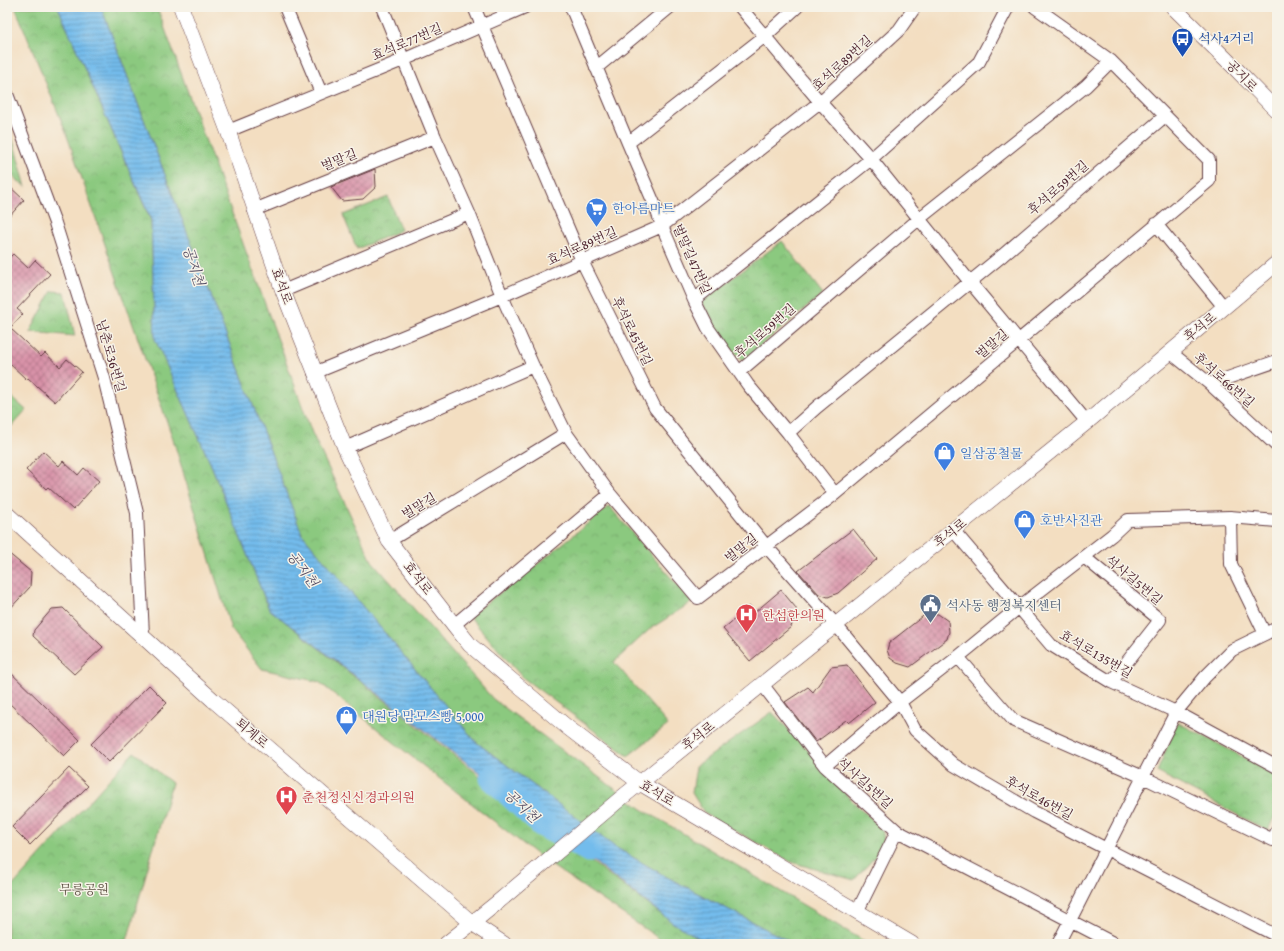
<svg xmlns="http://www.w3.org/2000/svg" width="1284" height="951" viewBox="0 0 1284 951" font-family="'Gentium Book Plus','Noto Serif KR',serif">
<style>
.park{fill:url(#park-crowns);stroke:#6a7455}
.water{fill:url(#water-rules);stroke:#5e6e8c}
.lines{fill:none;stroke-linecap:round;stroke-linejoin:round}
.river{stroke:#73bcec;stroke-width:25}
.building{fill:url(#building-cross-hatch)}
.minor-casing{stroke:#633c42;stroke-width:14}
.tertiary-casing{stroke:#633c42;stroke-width:16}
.minor{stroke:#fff;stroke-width:12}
.tertiary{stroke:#fff;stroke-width:15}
.labels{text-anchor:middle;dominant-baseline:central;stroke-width:3;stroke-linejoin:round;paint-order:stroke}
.transit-label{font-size:13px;fill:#164399;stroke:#f7f3e8;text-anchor:start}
.street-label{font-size:13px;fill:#4a1f2b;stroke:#f7f3e8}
.shop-label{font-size:13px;fill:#366cbe;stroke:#f7f3e8;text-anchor:start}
.service-label{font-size:13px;fill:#4e5e75;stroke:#f7f3e8;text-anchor:start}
.health-label{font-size:13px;fill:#be3a42;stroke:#f7f3e8;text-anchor:start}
.park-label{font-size:13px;fill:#5e5244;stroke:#f7f3e8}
.water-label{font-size:14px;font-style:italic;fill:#564e65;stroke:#f7f3e8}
</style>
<defs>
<pattern id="park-crowns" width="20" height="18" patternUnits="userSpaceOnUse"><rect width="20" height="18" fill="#8bc97f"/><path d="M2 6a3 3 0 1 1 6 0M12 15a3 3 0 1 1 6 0" fill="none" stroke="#79ac6e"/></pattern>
<pattern id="water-rules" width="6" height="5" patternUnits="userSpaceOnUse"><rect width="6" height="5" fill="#73bcec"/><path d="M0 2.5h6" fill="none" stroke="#6098bf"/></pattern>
<pattern id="building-cross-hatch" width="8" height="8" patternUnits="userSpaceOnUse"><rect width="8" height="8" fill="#d892a8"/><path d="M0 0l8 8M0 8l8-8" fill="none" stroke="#b17789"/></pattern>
</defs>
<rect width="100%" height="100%" fill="#f7f3e8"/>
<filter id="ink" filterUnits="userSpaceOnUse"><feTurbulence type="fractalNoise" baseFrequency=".025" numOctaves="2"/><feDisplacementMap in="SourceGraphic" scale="8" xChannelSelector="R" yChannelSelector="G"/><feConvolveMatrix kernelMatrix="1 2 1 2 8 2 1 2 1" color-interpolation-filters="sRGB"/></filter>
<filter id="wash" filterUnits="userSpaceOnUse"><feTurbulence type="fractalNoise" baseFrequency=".012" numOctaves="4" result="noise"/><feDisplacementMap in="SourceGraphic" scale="16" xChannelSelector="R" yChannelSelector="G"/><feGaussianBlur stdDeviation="0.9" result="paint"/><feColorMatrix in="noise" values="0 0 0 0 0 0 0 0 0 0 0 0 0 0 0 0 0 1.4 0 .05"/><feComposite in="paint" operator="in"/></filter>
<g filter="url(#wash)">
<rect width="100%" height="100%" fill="#f3dec1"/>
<path class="park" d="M15,7h43l93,214 4,118 57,128 57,142 272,215 132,99 37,21h-43l-122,-83 -133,-104 -93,-75 -57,-13 -31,-40 -58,-190 -108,-309z
M101,7h56l155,426 60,128 121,138 149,110 227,135h-75l-129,-68 -50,-29 -139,-105 -174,-208z
M7,119l19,68 -19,-15z
M388,197l13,33 -44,19 -14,-34z
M782,241l41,53 -81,67 -26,-29 -15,-30z
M52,291l13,1 10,44 -45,-4z
M7,393l19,17 -19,21z
M609,506l83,96 -42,27 -36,33 54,63 -40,31 -106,-79 -53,-61 55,-41z
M772,712l58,61 19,25 33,30 3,18 -31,34 -63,-18 -86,-48 -13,-21 4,-27z
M1177,722l100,53v35l-9,21 -111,-59z
M134,752l38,31 -46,161h-119v-52z"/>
<path class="water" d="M58,7h43l201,527 174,208 139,105 50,29 129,68h-84l-37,-21 -404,-314 -57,-142 -57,-128 -4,-119z"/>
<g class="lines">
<path class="river" d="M492,778l49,46 48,26"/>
</g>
<g id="blocks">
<path class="building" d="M375,169l1,18 -13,12 -21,2 -11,-14z
M7,184l17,16 -17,19z
M13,254l15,14 7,-8 15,14 -33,35 6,5 -13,14 31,29 4,-4 15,14 7,-8 15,13 -27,30 -27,-24 -1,2 -20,-19v-101z
M43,451l16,15 4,-5 15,14 6,-7 15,13 -26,29 -25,-23 -2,2 -20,-19z
M853,529l24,30 -39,34 -10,4 -9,-3 -21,-23z
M7,552l24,20 -1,15 -23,25z
M781,590l15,18 -1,8 -4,11 -41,34 -27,-32 27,-23 5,6z
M63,608l40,39 -29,27 -41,-38 1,-6 18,-21z
M927,613l11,1 10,7 1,11 -2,7 -37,28 -13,-4 -7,-5 -3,-8 2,-7z
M847,665l28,37 -26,21 -3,-3 -30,22 -31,-40 23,-15 5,5 18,-25z
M7,669l73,71 -16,16 -57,-55z
M149,685l18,18 -58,59 -18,-18z
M69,768l19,18 -58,59 -18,-18z"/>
</g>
</g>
<g filter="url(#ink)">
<use href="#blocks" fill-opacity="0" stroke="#633c42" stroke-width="1"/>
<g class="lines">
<defs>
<path id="minor" d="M285,7l36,86
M382,7l53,130 34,76 33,83 31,70 33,67 44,61 88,104 137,-104 374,-313v-21l-98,-99 -76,-54
M474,7l108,254 73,147 111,138 70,79 64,77 15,28 39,35 80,47 243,124
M571,7l57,136 28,65 6,18 32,74 14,28 40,57 40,48 47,61
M740,7l80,95 51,57 99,123 117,140
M596,68l74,-61
M7,94l48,129 49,155 33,135 6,122
M228,131l175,-71 122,-53
M628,143l137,-107 32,-29
M254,210l181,-73
M1156,224l68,83
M283,291l186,-78
M694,300l177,-141 108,-97 29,-55
M1170,352l40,32 67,62
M739,372l181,-154 166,-132 25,-25
M314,373l188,-77 160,-70 158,-124 79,-72 16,-23
M1210,384l67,-23
M788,433l29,-26 186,-152 162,-139
M345,448l188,-82
M1230,517l1,47 34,70
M953,530l98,115 60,37 65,30 101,55
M389,541l177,-108
M1084,557l76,63 -49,62
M454,625l156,-131
M958,657l55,63 130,57 130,63 4,-9
M762,684l63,82 72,65 218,113
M825,766l75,-64 58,-45 60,-49 94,-73 16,-15 102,-3 47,4
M857,912l40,-81
M1058,944l118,-232 29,-35 27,-27 45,-22"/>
<path id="tertiary" d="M181,7l47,124 55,160 62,157 44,93 65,84 16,20 97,82 73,56 272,161
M1173,7l60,59 44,45
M7,514l206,186 259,223 32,21
M446,944l52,-42 122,-103 467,-377 190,-159"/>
</defs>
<use href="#minor" class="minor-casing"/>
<use href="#tertiary" class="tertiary-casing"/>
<use href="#minor" class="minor"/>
<use href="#tertiary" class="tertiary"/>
</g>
</g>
<defs>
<symbol id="bus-pin" viewBox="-11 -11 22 30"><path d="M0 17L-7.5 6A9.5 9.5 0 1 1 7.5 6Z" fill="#1a4fb4" stroke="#f7f3e8"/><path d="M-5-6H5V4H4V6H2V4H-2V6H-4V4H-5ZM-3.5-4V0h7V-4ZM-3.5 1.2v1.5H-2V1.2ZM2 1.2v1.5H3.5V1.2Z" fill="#fff"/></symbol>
<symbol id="supermarket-pin" viewBox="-11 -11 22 30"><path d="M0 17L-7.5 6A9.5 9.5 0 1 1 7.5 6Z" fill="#3f7fe0" stroke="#f7f3e8"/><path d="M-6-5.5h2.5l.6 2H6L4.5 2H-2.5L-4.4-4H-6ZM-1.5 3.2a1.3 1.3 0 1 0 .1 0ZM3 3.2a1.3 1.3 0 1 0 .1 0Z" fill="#fff"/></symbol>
<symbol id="shop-pin" viewBox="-11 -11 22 30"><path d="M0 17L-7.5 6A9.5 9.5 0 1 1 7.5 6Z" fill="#3f7fe0" stroke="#f7f3e8"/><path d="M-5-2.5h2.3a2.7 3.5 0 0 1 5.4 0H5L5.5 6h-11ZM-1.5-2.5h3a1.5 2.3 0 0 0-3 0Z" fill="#fff"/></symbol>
<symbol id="civic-pin" viewBox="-11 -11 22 30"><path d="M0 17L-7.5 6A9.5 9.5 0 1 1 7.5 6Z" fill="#5c6f8a" stroke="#f7f3e8"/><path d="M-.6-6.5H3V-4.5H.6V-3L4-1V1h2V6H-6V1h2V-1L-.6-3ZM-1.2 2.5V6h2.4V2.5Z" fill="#fff"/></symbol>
<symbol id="hospital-pin" viewBox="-11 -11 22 30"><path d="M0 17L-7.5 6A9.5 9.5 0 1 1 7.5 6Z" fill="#e0444e" stroke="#f7f3e8"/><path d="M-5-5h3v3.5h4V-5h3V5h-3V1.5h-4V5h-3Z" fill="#fff"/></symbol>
</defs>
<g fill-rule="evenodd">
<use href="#bus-pin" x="1170" y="26" width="25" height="34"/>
<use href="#supermarket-pin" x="584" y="196" width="25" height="34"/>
<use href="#shop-pin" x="932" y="440" width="25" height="34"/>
<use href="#shop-pin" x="1012" y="508" width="25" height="34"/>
<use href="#civic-pin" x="918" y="592" width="25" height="34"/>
<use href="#hospital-pin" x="734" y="602" width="25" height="34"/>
<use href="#shop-pin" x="334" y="704" width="25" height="34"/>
<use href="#hospital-pin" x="274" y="784" width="25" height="34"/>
</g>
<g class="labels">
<g class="transit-label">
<text x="1198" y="38">석사4거리</text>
</g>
<g class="street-label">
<text transform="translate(407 42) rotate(-23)">효석로77번길</text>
<text transform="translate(842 63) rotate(-42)">효석로89번길</text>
<text transform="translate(1242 76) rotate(46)">공지로</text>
<text transform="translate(339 160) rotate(-22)">벌말길</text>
<text transform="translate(1058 188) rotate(-41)">후석로59번길</text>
<text transform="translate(582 246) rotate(-24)">효석로89번길</text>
<text transform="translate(692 259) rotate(66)">벌말길47번길</text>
<text transform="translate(282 286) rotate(70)">효석로</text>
<text transform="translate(1200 327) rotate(-40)">후석로</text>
<text transform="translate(632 331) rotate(64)">후석로45번길</text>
<text transform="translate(765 331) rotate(-41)">후석로59번길</text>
<text transform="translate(992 344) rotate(-40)">벌말길</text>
<text transform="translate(111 356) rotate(74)">남춘로36번길</text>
<text transform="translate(1224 380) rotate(41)">후석로66번길</text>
<text transform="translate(419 506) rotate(-31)">벌말길</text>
<text transform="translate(950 533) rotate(-39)">후석로</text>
<text transform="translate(741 548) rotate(-38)">벌말길</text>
<text transform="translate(418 578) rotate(52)">효석로</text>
<text transform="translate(1134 580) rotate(40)">석사길5번길</text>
<text transform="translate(1096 654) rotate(30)">효석로135번길</text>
<text transform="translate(252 733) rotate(41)">퇴계로</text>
<text transform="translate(698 736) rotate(-39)">후석로</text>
<text transform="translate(865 783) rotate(42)">석사길5번길</text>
<text transform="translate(657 793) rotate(31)">효석로</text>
<text transform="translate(1039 798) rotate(29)">후석로46번길</text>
</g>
<g class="shop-label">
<text x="612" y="208">한아름마트</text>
<text x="960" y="453">일삼공철물</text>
<text x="1040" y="520">호반사진관</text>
<text x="362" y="716">대원당 맘모스빵 5,000</text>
</g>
<g class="service-label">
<text x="946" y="605">석사동 행정복지센터</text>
</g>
<g class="health-label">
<text x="762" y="615">한섬한의원</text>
<text x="302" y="797">춘천정신신경과의원</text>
</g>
<g class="park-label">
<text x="84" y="889">무릉공원</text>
</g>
<g class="water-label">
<text transform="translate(194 266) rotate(72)">공지천</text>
<text transform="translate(303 569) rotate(53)">공지천</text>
<text transform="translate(522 806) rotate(43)">공지천</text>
</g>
</g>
<rect width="1284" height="951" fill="none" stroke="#f7f3e8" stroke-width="24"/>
</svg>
